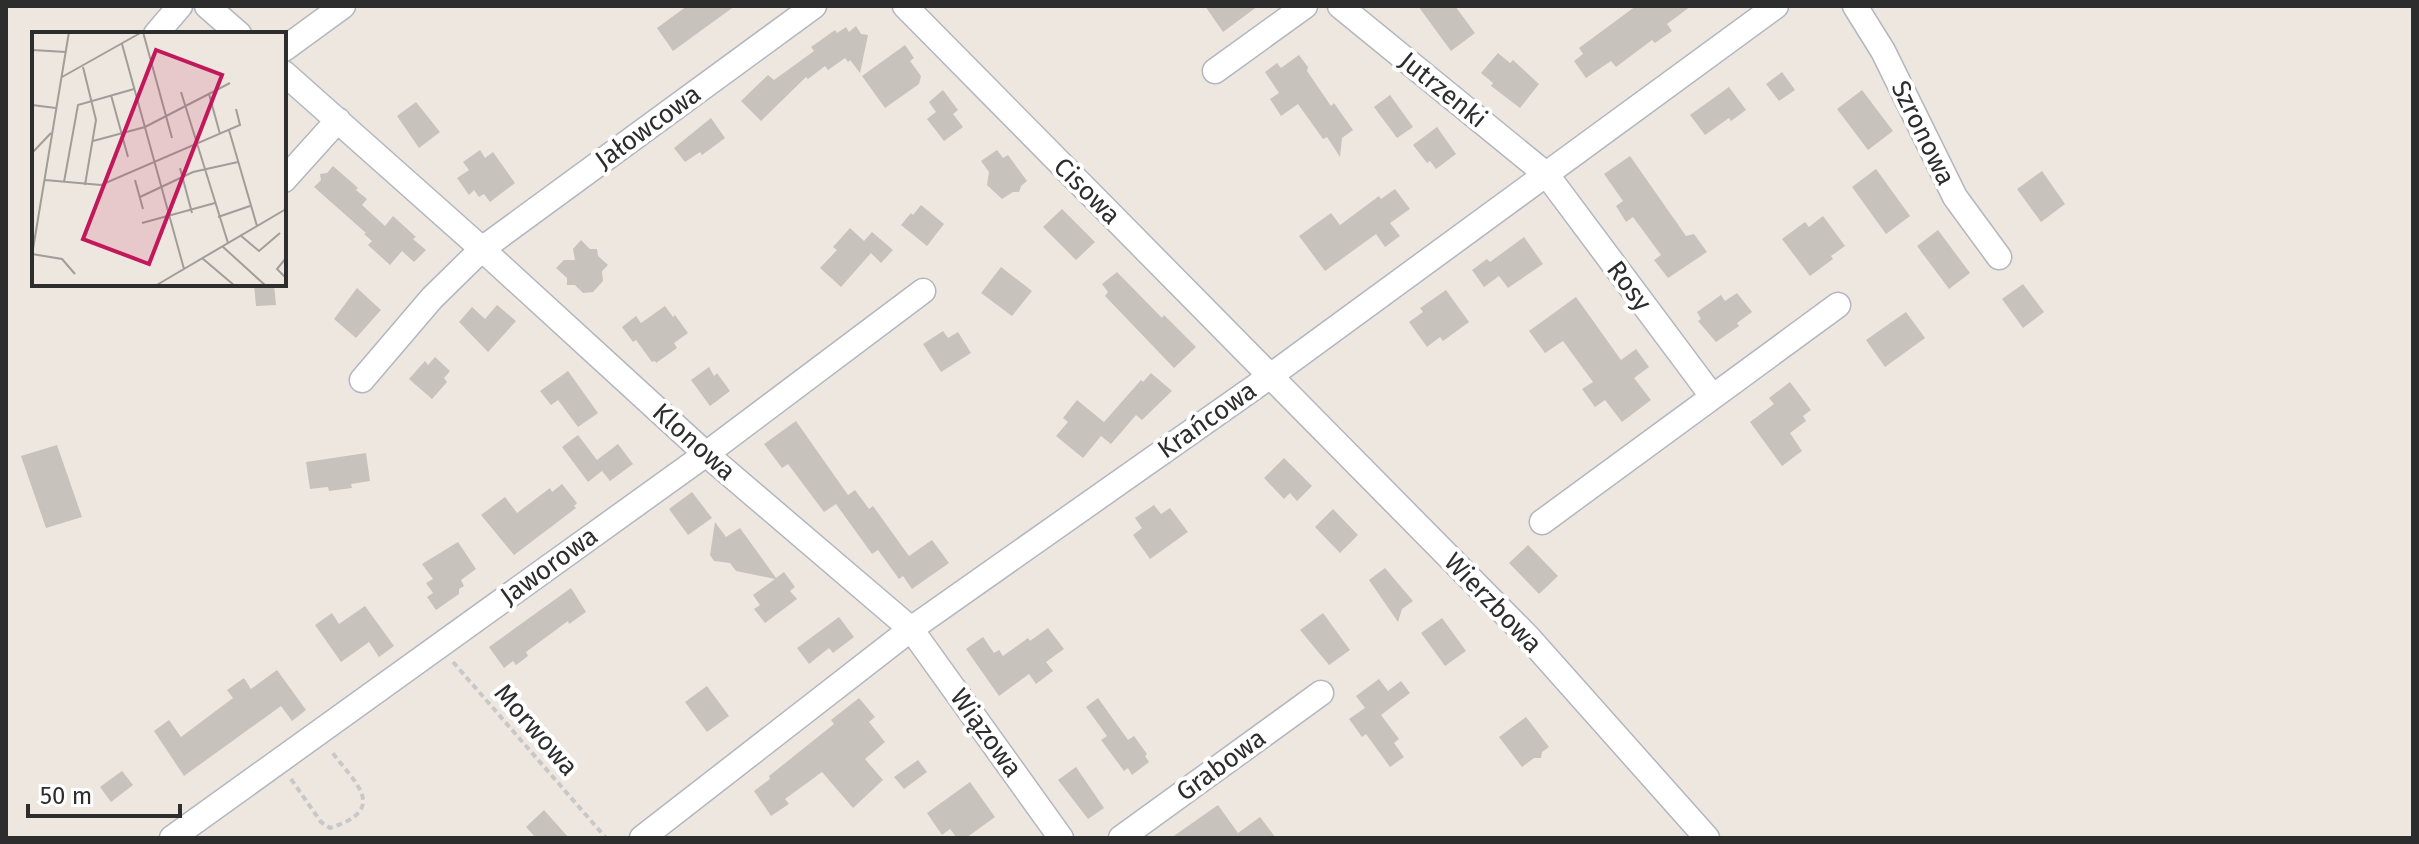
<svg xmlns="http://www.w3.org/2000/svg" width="2419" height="844" viewBox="0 0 2419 844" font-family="'Fira Sans',sans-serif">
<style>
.building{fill:#c7c2bb}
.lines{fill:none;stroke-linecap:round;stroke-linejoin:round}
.minor-casing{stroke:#b3b6c0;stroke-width:27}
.path{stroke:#c8c8c8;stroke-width:4;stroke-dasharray:6 4;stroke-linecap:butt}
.minor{stroke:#fff;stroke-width:24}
.labels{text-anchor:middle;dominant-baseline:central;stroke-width:8;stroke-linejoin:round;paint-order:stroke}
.street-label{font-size:26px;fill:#2d2d2d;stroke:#fff}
.inset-road{fill:none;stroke:#a19d98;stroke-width:2}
.view{fill:#c2185b;fill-opacity:0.15;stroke:#c2185b;stroke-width:4}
.inset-edge{fill:none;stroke:#2d2d2d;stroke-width:4}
</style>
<rect width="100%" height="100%" fill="#eee7df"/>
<path class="building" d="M687,6h48l-62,45 -16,-23z
M1205,6h53l-35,26z
M1418,6h37l20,27 -24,18z
M1636,6h55l-24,18 5,7 -17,12 -3,-3 -36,27 -5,-6 -25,17 -12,-17 9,-7 -4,-6z
M856,26l5,8 7,1 -8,38 -10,-13 -2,2 -3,-4 -17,12 -3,-4 -17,13 -2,-2 -45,44 -20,-20 27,-26 6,5 40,-29 -3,-4 24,-17 2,3 9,-6 3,5z
M905,45l9,13 -4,3 11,15 -2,8 -34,24 -23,-32z
M1498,53l12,10 3,-3 26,24 -19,24 -29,-22 2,-3 -12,-10z
M1299,55l9,12 -1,4 24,35 3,-3 19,27 -11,8 -2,19 -13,-20 -4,2 -25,-35 -17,12 -11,-17 9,-6 -14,-21 12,-9 4,5z
M1782,72l13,18 -16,11 -13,-17z
M1729,87l17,23 -15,11 -2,-3 -24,17 -15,-20z
M943,90l15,20 -5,4 10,13 -19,14 -17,-22 9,-7 -7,-10z
M1862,90l31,41 -25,19 -31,-41z
M1390,95l23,32 -16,11 -23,-31z
M416,102l24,30 -21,16 -22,-32z
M711,118l14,20 -23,17 -2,-3 -15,10 -11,-14z
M1437,127l19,27 -20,15 -6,-8 -3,2 -14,-18z
M480,150l5,8 8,-6 22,31 -25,19 -6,-8 -5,3 -5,-7 -5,5 -12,-17 12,-8 -6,-8z
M997,150l6,8 5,-3 19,26 -6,5 -2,6h-6l-11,7 -15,-14 2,-13 -8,-11z
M1630,156l56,80 8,-2 13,18 -39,26 -14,-18 7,-5 -28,-38 -7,5 -10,-16 7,-5 -19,-27z
M333,166l25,22 -2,2 11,9 -5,6 23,21 8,-10 23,21 -3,2 13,11 -12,12 -12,-11 -12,14 -22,-20 4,-4 -8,-7 2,-1 -52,-46 7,-7 -1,-6 7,-1z
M1876,169l34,47 -24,18 -34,-47z
M2042,171l23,33 -24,18 -24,-33z
M1395,189l15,20 -20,14 10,13 -15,11 -9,-13 -51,37 -26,-35 32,-23 9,12 39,-29 2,3z
M921,205l23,19 -17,22 -26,-21 10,-12 2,2z
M1062,209l33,33 -19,18 -33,-33z
M1823,216l22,30 -14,10 2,3 -23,17 -28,-37 23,-17 4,5z
M850,228l14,13 8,-9 21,18 -12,13 -10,-10 -30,34 -21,-19 17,-18 -4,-3z
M1938,230l32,43 -21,16 -32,-43z
M1524,237l19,27 -35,24 -9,-12 -15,11 -12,-17 15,-11 3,3z
M581,240l9,9h7l1,7 10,9 -6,6 1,10 -10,11 -10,1 -8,-8h-8v-7l-11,-10 8,-8h11l-2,-11z
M1001,267l31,24 -20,25 -31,-23z
M1117,272l45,46 2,-3 32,32 -22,21 -69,-72 3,-4 -6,-8z
M254,284h20l2,21 -20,1z
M2023,284l21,28 -21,16 -21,-29z
M357,288l24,22 -25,28 -22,-19z
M1446,290l23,32 -26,19 -3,-4 -13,10 -18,-25 14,-10 -3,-4z
M1737,293l15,19 -15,11 2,3 -23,16 -18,-21 3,-2 -4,-7 24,-17 4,6z
M1576,297l45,63 15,-11 13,18 -15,11 17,22 -29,22 -17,-22 -10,7 -13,-18 11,-7 -30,-41 -18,12 -16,-22z
M497,305l19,16 -28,31 -29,-30 13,-15 13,12z
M665,306l8,11 2,-2 13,18 -14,10 3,5 -21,15 -1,-2 -3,1 -16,-22 -3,2 -11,-15 14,-11 5,7z
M1906,312l19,26 -40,29 -19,-27z
M943,331l5,7 10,-6 13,21 -30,19 -18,-28z
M435,357l15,14 -6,7 3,4 -15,17 -23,-20 16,-18 3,4z
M709,367l5,9 3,-3 13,18 -20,15 -19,-26z
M568,371l30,42 -20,14 -20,-27 -7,5 -11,-14z
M1151,373l21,18 -30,29 -6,-5 -25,29 -10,-8 -18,22 -27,-22 12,-14 -5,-4 14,-18 27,22 37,-42 2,2z
M1790,382l21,28 -8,6 3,5 -16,12 12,18 -20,15 -32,-44 24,-18 -5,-6z
M796,421l52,74 7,-5 14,19 4,-3 36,50 23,-16 17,23 -37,26 -9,-13 -4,3 -21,-29 -6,4 -36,-50 -12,8 -36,-48 -6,4 -18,-24z
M578,435l19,25 21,-16 15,20 -23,17 -8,-10 -14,11 -26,-35z
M57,445l25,72 -36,11 -25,-72z
M366,453l4,28 -19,3 1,4 -23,3 -1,-4 -18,2 -4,-27z
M1284,458l28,28 -15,15 -7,-8 -6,6 -20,-21z
M562,484l15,19 -3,3 2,2 -62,47 -33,-40 24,-18 12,16 33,-25 2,4z
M692,492l20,26 -24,17 -19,-26z
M1154,505l7,9 9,-6 18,24 -38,27 -17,-24 9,-7 -7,-10z
M1333,509l25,26 -18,18 -25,-26z
M715,522l11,15 14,-9 36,50 8,-6 11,15 -5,4 7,8 -32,24 -11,-14 6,-4 -7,-10 22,-16 -39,-8 -6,-8 -16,-2 -4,-6z
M458,542l18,27 -15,11 3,6 -5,3v5l-23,16 -9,-13 6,-4 -7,-10 7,-4 -11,-15z
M1528,545l30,31 -19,18 -30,-31z
M1385,568l28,33 -11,8 -4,13 -29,-42z
M571,588l15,24 -17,12 -1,-3 -42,31 2,4 -12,9 -3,-4 -9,7 -15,-21z
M365,606l29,40 -15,11 -10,-15 -28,20 -26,-37 17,-12 7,11z
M1323,613l27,37 -21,15 -29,-35z
M839,617l15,20 -21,16 -4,-5 -20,16 -12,-16z
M1442,618l24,33 -21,15 -24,-33z
M1048,628l16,21 -18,13 7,9 -17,13 -7,-10 -30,22 -33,-47 17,-12 11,16 5,-3 4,6 25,-18 2,3z
M277,670l29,40 -14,11 -11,-15 -97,70 -30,-45 15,-11 12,17 52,-39 -6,-8 17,-12 7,11z
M1379,679l9,12 13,-10 9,12 -29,22 18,24 -5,4 10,14 -14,10 -24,-33 -4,3 -13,-18 16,-11 -9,-12z
M707,686l22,30 -22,16 -22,-30z
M859,698l16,19 -6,5 16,20 -20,17 18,21 -30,28 -31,-36 -37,27 4,5 -18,12 -17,-25 16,-12 -1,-3 65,-52 -3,-4z
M1098,698l30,42 6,-4 13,18 -2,2 4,6 -17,13 -4,-7 -4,3 -23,-31 6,-4 -21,-29z
M1526,717l23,30 -7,5 -1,6h-7l-12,9 -23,-30z
M918,760l9,12 -23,17 -10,-12z
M1076,767l28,41 -16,11 -30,-39z
M122,771l11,14 -22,17 -11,-15z
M970,782l25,35 -29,21h-9l-7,-9 -8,6 -15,-22z
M1218,805l20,28 22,-16 16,21h-105z
M544,810l25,28h-33l-10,-11z"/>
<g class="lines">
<defs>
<path id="minor" d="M207,6l32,28
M905,6l623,631 179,201
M1340,6l207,169 165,221
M1855,6l28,45 72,146 44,60
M156,34l24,-28
M284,49l59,-43
M1215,71l90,-65
M284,73l198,176 224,205 205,175 150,209
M284,180l54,-60
M362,380l70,-82 50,-49 332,-243
M1542,522l296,-217
M172,838l534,-384 217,-163
M642,838l269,-209 358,-252 507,-371
M1121,838l200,-145"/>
</defs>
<use href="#minor" class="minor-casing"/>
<path class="path" d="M453,662l153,176
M291,779l30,43 9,6c59,-19 26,-44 1,-77"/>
<use href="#minor" class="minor"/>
</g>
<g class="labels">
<g class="street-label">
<text transform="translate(1443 90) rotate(39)">Jutrzenki</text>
<text transform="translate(648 127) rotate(-36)">Jałowcowa</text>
<text transform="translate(1923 133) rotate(64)">Szronowa</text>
<text transform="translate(1087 191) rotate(45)">Cisowa</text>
<text transform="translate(1629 286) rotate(53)">Rosy</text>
<text transform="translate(1207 420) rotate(-35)">Krańcowa</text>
<text transform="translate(694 442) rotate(42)">Klonowa</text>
<text transform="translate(549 566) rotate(-36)">Jaworowa</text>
<text transform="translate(1493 603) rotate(46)">Wierzbowa</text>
<text transform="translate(536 730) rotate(49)">Morwowa</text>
<text transform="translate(986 733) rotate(54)">Wiązowa</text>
<text transform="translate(1221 765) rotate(-36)">Grabowa</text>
</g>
</g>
<g transform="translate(32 32)">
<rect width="254" height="254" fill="#eee7df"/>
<path class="inset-road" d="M111,0l29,106M90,12l62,225M0,18l34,2M51,35l13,53 -11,65M30,45l80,-45M149,60l47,151M177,62l11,40M79,63l17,62M0,73l24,3M197,98l28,96M61,109l52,-14 85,-44M0,121l19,-20M148,136l12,45M13,148l56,5 139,-60 -4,-16M103,148l8,29M32,150l14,-77 56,-16M108,165l53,-25 45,-10M186,185l32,-11M110,191l73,-20M208,203l19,16 21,-18M190,214l44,40M0,222l30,5 13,15M0,223l37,-223M170,226l33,28M254,226l-9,11 9,9M123,254l131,-77"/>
<path class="view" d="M124,18l66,25 -73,189 -66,-25z"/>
<rect width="254" height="254" class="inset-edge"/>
</g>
<rect width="2419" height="844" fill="none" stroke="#2d2d2d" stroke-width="16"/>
<path d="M28 804v12h152v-12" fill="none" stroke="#2d2d2d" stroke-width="4"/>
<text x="40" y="804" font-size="24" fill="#2d2d2d" stroke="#ffffff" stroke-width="6" paint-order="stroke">50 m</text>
</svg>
